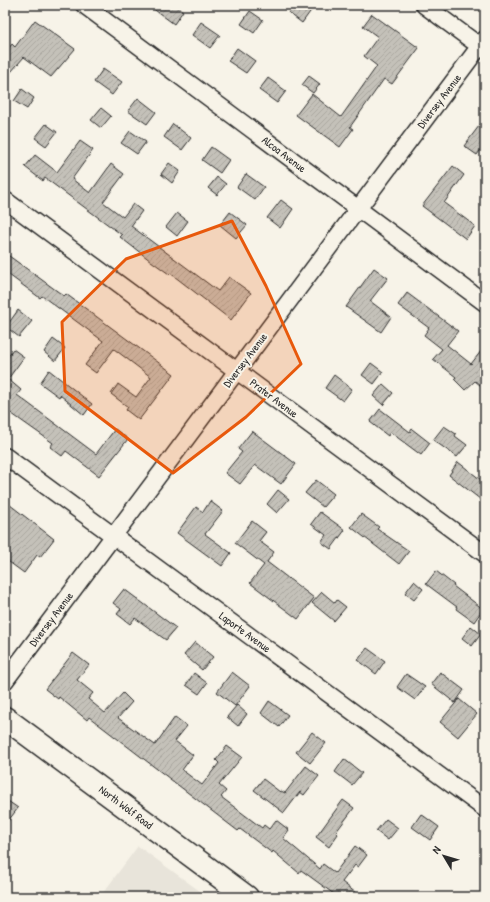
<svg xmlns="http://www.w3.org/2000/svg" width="490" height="902" viewBox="0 0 490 902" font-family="'Patrick Hand',sans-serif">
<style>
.built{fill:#e8e4da}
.building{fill:url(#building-hatch);stroke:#2b2b2b}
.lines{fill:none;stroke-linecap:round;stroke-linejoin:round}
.minor-casing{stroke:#2b2b2b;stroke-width:19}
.secondary-casing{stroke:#2b2b2b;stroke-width:25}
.minor{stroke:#f7f3e8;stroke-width:16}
.secondary{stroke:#f7f3e8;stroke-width:22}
.marked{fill:#e8590c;fill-opacity:0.2;stroke:#e8590c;stroke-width:3;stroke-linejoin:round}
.labels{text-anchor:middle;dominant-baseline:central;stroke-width:4;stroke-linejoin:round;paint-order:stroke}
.street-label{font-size:11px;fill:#2b2b2b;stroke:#f7f3e8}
</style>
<defs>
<pattern id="building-hatch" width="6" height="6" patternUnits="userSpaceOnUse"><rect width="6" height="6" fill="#c4c1b9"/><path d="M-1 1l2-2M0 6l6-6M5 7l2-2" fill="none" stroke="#a9a69f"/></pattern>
</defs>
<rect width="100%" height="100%" fill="#f7f3e8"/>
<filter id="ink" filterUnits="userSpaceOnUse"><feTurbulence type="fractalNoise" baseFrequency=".025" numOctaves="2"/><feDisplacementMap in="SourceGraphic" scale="8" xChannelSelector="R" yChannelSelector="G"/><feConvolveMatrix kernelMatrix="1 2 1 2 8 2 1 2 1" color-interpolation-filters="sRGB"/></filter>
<g filter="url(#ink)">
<path class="built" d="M138,846l70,51h-108z"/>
<path class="building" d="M148,5h27l8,6 -9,13z
M295,5h20l-13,18 -13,-10z
M250,11l13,9 -9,13 -13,-9z
M372,14l47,34 -27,36 -8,-5 -34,48 3,2 -13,18 -44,-32 16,-21 29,23 36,-51 -13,-10 14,-19 -15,-11z
M35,20l40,29 -24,28 -27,-20 -13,15 -6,-5v-14l7,-9 3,3z
M201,22l19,13 -10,13 -18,-13z
M237,48l18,13 -9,12 -18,-12z
M103,69l19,13 -10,13 -18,-13z
M309,76l11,8 -7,9 -11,-8z
M268,78l18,13 -9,12 -18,-13z
M22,89l12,9 -7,11 -13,-8z
M138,98l18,14 -9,12 -19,-13z
M101,108l10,8 -10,12 -10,-8z
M485,118v26l-8,11 -13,-9z
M46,124l11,8 -11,14 -11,-8z
M173,124l18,14 -9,12 -18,-13z
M130,131l16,11 -9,12 -16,-11z
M80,141l13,9 -21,29 18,14 21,-29 13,10 -21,28 20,15 10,-13 9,7 -11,15 87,65 11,-14 22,16 -20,27 -61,-47 -1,1 -18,-13 -31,-24 2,-2 -46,-34 -31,-23 -2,3 -18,-14 10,-12 22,17z
M211,147l18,13 -9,13 -18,-13z
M169,163l11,8 -8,12 -11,-9z
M453,166l11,9 -20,28 31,23 -9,13 -44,-33z
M246,174l18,13 -9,13 -18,-13z
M217,177l9,7 -9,11 -9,-7z
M281,200l12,9 -13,19 -13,-10z
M230,212l17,13 -11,13 -16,-13z
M177,213l11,8 -11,15 -11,-9z
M5,253l59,43 2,-2 108,80 -35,46 -13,-10 2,-3 -17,-13 7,-10 18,13 15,-20 -37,-28 -18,24 -11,-8 18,-24 -61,-45 -2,2 -35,-26z
M374,268l14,10 -18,23 21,16 -10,15 -35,-25z
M407,293l51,38 -11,14 24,19 14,-18v43l-10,-8 -10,9 -11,-11 2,-2 -23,-18 9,-10 -18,-14 5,-7 -31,-23z
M18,310l14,11 -13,16 -13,-10z
M53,339l12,9 -10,13 -11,-9z
M13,349l11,8 -16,22 13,11 -4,5 79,59 19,-25 13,10 -29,37 -33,-25 -4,5 -12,-9 3,-4 -48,-34v-49z
M371,363l12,9 -9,12 -12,-9z
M49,370l43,34 -8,11 -24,-20 -1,2 -19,-14z
M334,375l18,14 -9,12 -18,-13z
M383,384l10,9 -10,12 -10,-9z
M380,409l30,23 2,-3 18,14 -9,12 -31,-23 -2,4 -18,-14z
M444,426l12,8 -1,2 12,9 -10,12 -24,-17z
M252,431l44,33 -15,20 -26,-19 -15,19 -15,-11 17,-21 -4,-3z
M458,462l27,21v20l-36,-28z
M316,480l18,14 -11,13 -18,-14z
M278,490l11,9 -12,14 -10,-9z
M5,501l49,38 -14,18 -3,-2 -13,18 -19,-14z
M210,501l13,10 -18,23 26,19 -9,13 -45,-33 19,-26 7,5z
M320,512l25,18 -14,19 -10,-7 5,-7 -15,-11z
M361,514l18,13 -2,2 32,22 -10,13 -48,-37z
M252,521l14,11 -7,9 15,11 -7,10 47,36 -16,21 -48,-36 14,-18 -29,-22z
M436,571l18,14 -1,1 30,23 -9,13 -18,-13 1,-2 -31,-23z
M414,581l9,8 -9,11 -9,-7z
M124,589l52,39 -10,12 -31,-22 -5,6 -13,-10 4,-5 -8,-6z
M322,592l13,11 2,-3 9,7 -12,14 -22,-18z
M471,626l10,8 -9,12 -10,-8z
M195,642l18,15 -11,13 -18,-15z
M367,648l18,13 -9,13 -18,-14z
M73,653l16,12 -12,15 16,13 -5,6 17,14 18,-20 9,9 -14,16 37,27 20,-28 12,9 -12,15 18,14 -11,15 20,15 17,-22 -3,-3 11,-14 15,11 -23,28 7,6 -5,6 41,31 2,-3 5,4 7,-9 13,10 -6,8 37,31 3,-5 12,9 20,-27 12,9 -9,12 -3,-2 -13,17 19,15h-23l-37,-27 -2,3 -26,-22 -1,2 -32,-24 -2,2 -149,-114 -2,3 -28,-23 -1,2 -13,-10z
M232,672l18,14 -15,20 -18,-14z
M440,672l24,18 -9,13 -24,-19z
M194,673l13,10 -8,11 -13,-9z
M406,674l19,13 -10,13 -18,-13z
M459,699l18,15 -19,23 -18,-15z
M269,701l19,14 -9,12 -18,-14z
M237,705l10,9 -9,12 -11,-9z
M312,732l14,11 -16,20 -14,-11z
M344,759l18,14 -10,12 -17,-13z
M306,766l13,10 -15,19 -4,-3 -16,21 -30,-23 9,-11 17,13 1,-1 4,2z
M5,799l13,9 -13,17z
M343,800l11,8 -18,24 2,2 -9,13 -13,-10z
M421,814l18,13 -9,13 -18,-13z
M386,819l12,9 -10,12 -12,-9z"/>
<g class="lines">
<defs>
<path id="minor" d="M84,5l401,298
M424,5l61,45
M5,200l480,354
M5,456l480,353
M5,681l480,-642"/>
<path id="secondary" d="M5,718l242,179"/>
</defs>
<use href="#minor" class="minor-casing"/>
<use href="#secondary" class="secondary-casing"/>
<use href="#minor" class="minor"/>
<use href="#secondary" class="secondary"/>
</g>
</g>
<path class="marked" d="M232,221l34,65 35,78 -55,53 -73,56 -108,-82 -3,-69 64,-63z"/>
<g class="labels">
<g class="street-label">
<text transform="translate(439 101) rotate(-53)">Diversey Avenue</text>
<text transform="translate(284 154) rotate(37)">Alcoa Avenue</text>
<text transform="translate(245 360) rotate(-53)">Diversey Avenue</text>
<text transform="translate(274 398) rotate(37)">Prater Avenue</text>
<text transform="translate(51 619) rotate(-53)">Diversey Avenue</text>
<text transform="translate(245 632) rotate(36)">Laporte Avenue</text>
<text transform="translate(126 807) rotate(37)">North Wolf Road</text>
</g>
</g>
<rect width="490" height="902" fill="none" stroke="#f7f3e8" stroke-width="20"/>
<rect x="10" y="10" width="470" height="882" fill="none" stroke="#2b2b2b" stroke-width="1.5" filter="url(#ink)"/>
<g transform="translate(444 856) rotate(308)" stroke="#f7f3e8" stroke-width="3" paint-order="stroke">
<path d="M0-3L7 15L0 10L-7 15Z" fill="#2b2b2b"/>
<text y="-6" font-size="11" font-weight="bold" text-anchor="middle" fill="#2b2b2b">N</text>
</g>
</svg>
